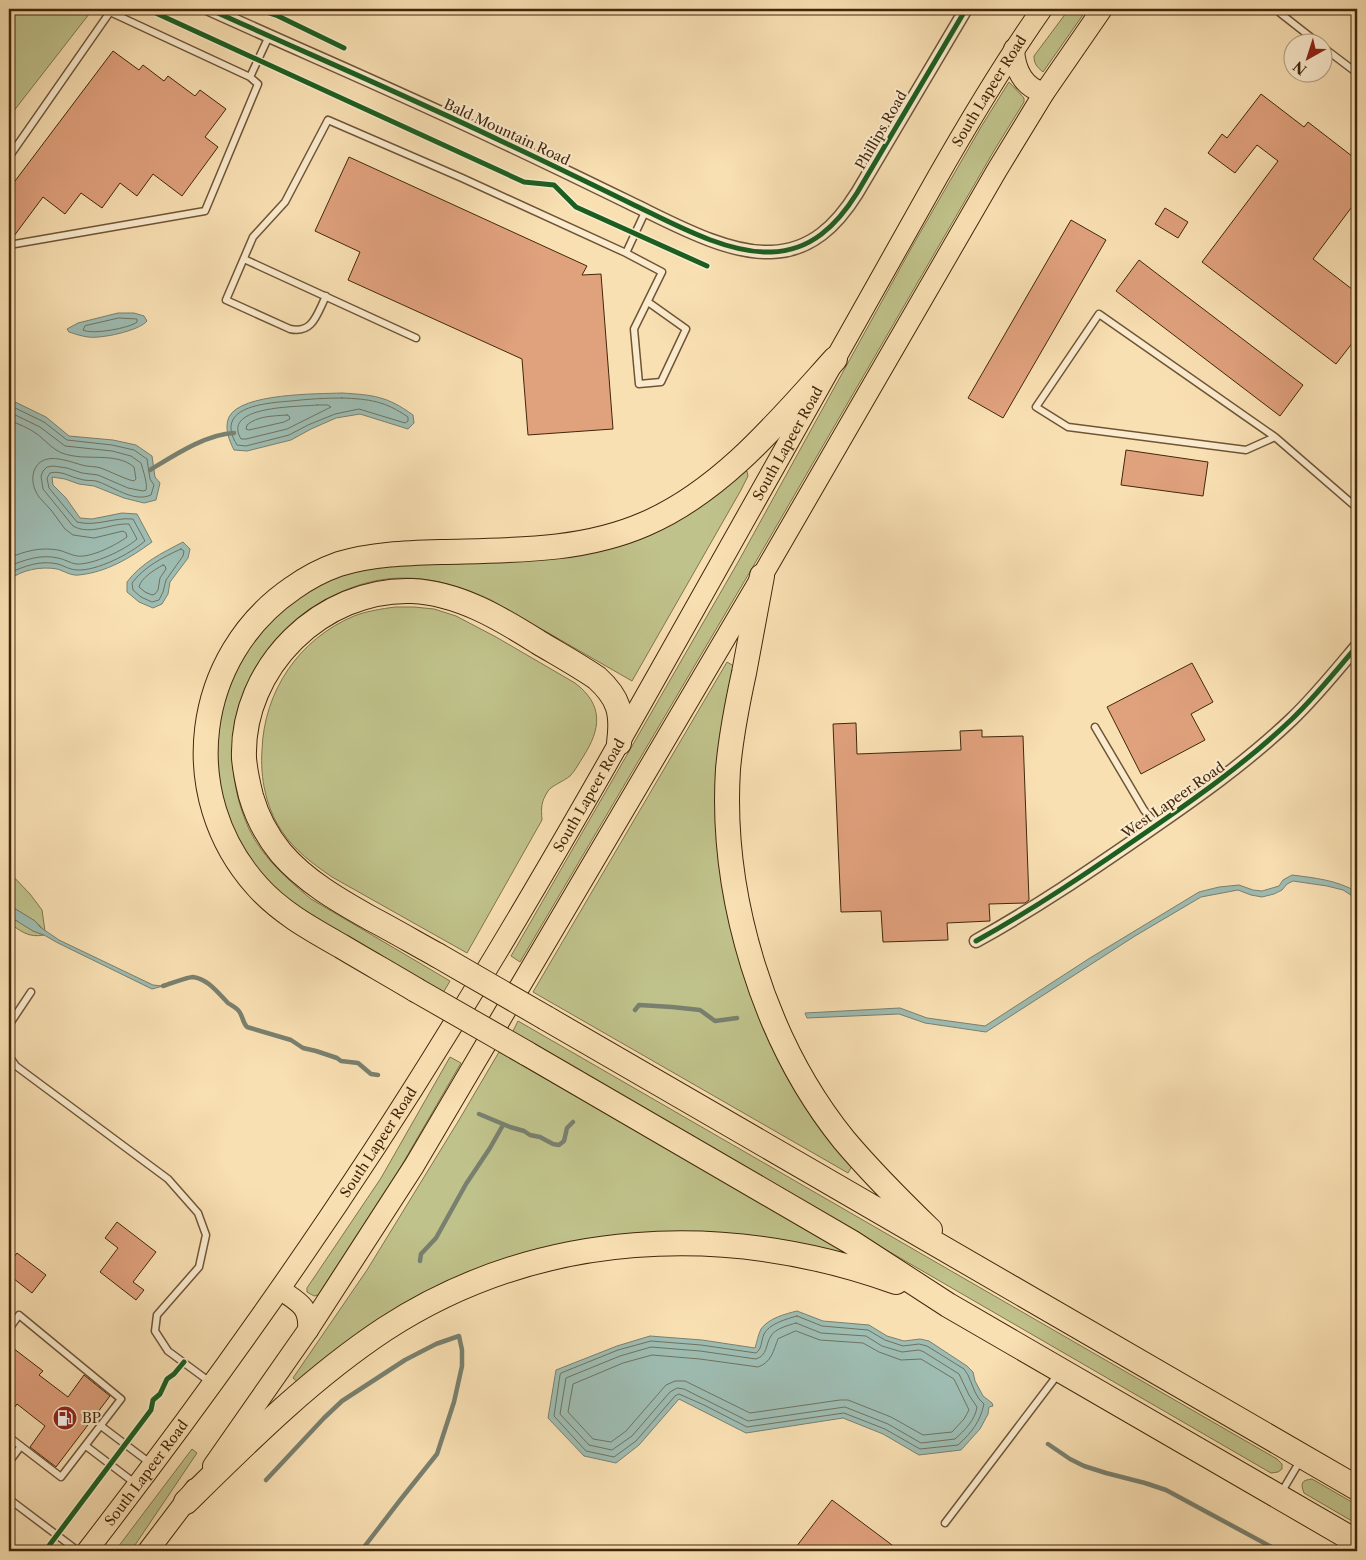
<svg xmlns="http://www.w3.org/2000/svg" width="1366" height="1560" viewBox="0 0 1366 1560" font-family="'Libre Caslon Text',serif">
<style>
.green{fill:#c0c28b;stroke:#81744b}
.water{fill:#9ebcb2;stroke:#79806f}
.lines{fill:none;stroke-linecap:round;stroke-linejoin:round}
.shore{stroke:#70725e;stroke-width:1}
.stream{stroke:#79806f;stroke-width:4.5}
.building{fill:#e0a17d;stroke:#42270b}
.lane-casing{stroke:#705535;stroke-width:9}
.street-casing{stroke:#705535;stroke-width:15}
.primary-casing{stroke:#42270b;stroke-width:22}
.highway-casing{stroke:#42270b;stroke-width:26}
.path{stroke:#42270b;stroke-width:2.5;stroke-dasharray:1 2.5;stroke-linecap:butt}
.lane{stroke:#fbebce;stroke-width:6}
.street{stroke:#fbebce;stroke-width:12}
.primary{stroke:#f9e0b3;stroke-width:20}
.highway{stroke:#f9e0b3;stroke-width:24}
.highway-bridge-casing{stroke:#42270b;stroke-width:26;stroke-linecap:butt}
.highway-bridge{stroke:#f9e0b3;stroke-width:24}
.cycleway-casing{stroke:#fbebce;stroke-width:8}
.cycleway{stroke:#1b5e20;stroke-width:5}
.labels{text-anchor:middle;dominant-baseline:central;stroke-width:4;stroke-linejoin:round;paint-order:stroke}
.street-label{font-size:14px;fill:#42270b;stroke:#fbebce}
.poi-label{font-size:14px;fill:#42270b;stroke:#fbebce;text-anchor:start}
</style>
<rect width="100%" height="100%" fill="#f9e0b3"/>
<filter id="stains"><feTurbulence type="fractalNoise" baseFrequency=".004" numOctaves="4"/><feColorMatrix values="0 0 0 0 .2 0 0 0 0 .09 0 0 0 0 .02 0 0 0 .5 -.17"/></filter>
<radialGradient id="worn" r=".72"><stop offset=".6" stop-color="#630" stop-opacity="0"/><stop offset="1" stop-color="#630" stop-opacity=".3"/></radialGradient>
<path class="green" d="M9,9h84l-84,108z
M1069,9h18l-44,63c-6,-5 -9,-8 -9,-16z
M1009,82l15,16v4l-29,47 -244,421 -231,392 -9,-6 226,-392 176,-319 68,-118z
M747,471l1,5 -7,14 -109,191 -141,-81c-28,-13 -56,-22 -87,-22 -22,0 -43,5 -63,14 -92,39 -134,145 -92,237 14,29 38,50 62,70l139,82 -7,12 -155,-91 -33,-34 -25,-42 -13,-46 -1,-47 11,-46 20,-42 52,-51 60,-27 173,-9 209,-86z
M395,607h19l20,2 22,7 40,21 79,46c29,22 26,46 8,74 -4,6 -8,14 -13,19 -6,5 -19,10 -22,15 -7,11 -7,16 -6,29l-75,133 -135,-76c-19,-13 -38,-27 -51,-47 -15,-23 -21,-52 -19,-80 2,-59 37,-111 92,-134 13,-5 27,-7 41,-9z
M727,662l10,6 -10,232 125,266 -4,7 -315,-181z
M9,872l21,22 12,16 3,21 -10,-10 -26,-16z
M9,916l24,15 11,4c-16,3 -23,-4 -35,-12z
M518,1021l759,438 5,5v5l-4,3 -7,1 -759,-440z
M499,1052l342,197 -4,7 -294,-5 -244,132 -6,-5 74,-108 92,-150z
M450,1057l11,6 -61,105 -82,127 -4,1 -7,-4v-4l74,-110z
M192,1449l5,4 -66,98h-16z
M1312,1479l45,26v19l-53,-31c-4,-10 -2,-13 8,-14z"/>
<path class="water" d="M118,313h16l10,3 3,5c-8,10 -47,18 -59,16 -7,-1 -13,-3 -19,-5l-2,-3 11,-6z
M342,393c31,2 45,3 71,22l1,8 -6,6 -48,-15 -24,4 -25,11 -20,11 -44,11 -13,-1c-5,-10 -10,-22 -5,-33 12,-24 88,-23 113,-24z
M9,399l37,18 23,19 44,4 23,5 16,11 3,21 5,6 -4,17 -12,3 -20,-5 -30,-12 -15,-2 -14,-5 -13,-2 1,8 13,13 14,20 12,1 30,-6 15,1 15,28c-22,16 -45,30 -73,33 -8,1 -15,-4 -22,-6 -16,-3 -36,1 -48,11z
M183,542l7,7 -2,9 -18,24 -2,12 -6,10 -9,4 -14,-6 -12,-10v-10c14,-19 35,-29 56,-40z
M1292,875c23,3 45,5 65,17v10l-3,-5 -11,-7 -16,-4 -34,-5 -6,3 -5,6 -8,4 -12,3 -11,-2 -13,-5 -37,7 -66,39 -149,96 -61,-9 -26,-9 -92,4 -2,-5 95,-5 27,10 58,8 105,-68 109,-66 20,-5 20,-2 14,5 9,1 17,-5 4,-6z
M9,905l26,16 5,6 19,13 94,45 10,1 -11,3 -94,-46 -14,-8 -11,-4 -24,-15z
M797,1311l26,10 46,4 18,11 17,5 16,-2 9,2 38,25 6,6 2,9 8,15 9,7 1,3 -4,1 -1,7 -8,15 -19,21 -42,5 -36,-21 -40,-16 -97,15 -67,-34 -40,46 -23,18 -32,-7 -36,-38 8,-48 61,-24 33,-10 52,4 53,8c2,-6 3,-13 6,-19 8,-11 24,-15 36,-18z"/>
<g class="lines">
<path class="shore" d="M119,318l18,1v3c-7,6 -45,13 -54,8l2,-4z
M342,398c27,1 43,3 66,19v4l-3,2 -46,-14 -24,5 -27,11 -19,10 -43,11 -9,-1c-24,-39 30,-42 54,-44 17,-2 34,-3 51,-3z
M9,405l35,17 23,18 45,5 22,5 13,9 3,20 4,6 -3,10c-18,8 -38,-9 -55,-14 -5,-1 -11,0 -16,-2 -10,-2 -19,-9 -30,-6l-3,5 2,10 28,34c19,5 37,-5 56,-3l12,22c-15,13 -48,30 -68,29 -6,0 -13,-4 -19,-6 -18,-4 -33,2 -49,9
M317,405h11l3,2 -44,22 -41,10h-5c-20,-34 59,-32 76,-34z
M9,412l31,15 25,19 47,5 19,5 10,7c2,7 7,22 5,27l-3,1 -15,-3 -30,-13 -16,-2 -15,-5 -14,-2 -6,1 -4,4 -2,5 2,13 30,37c18,10 37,-3 56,-2l8,15c-12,11 -44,26 -61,25 -6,-1 -12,-5 -18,-6 -18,-4 -33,2 -49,8
M287,415l2,1 1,3 -6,3 -35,8 -3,-1 1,-4c10,-9 26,-9 40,-10z
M9,420c9,4 20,8 28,14 8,6 15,15 25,19 23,9 53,-2 72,14l2,12 -2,2 -4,-1c-9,-3 -19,-8 -29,-12 -6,-2 -13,-1 -19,-3 -15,-4 -40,-15 -48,6 -3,9 0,19 5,26l12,13 14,19 8,6 21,3 29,-7 3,2 1,4c-11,8 -36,21 -50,19 -7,-1 -13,-5 -19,-6 -18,-3 -33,1 -49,8
M181,549l3,2 -1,5 -17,24 -3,12 -4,8 -7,2 -11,-5 -8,-7 -1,-7c12,-16 31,-26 49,-34z
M163,565l2,1 1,3 -6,9 -2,12 -3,4 -3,1 -7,-3 -6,-5c2,-9 15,-17 24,-22z
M797,1316l25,10 46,4 17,10 18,6 16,-2 8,2 37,23 4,6 7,17 4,7 5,5c-4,18 -12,28 -26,41l-38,4 -35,-20 -41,-16 -97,14 -43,-22 -25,-11 -4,2 -39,45 -22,16 -28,-6 -32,-35 6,-41 1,-2 57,-23 33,-9 50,4 55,8c6,-4 5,-12 8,-19 5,-10 22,-15 33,-18z
M796,1323l25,10 45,3 16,10 20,6 17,-2 5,2 35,22 10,21 8,12c-2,13 -12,23 -22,32l-34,4 -33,-19 -43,-17 -97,14 -64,-32 -7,-1 -7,4 -38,44 -20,14 -23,-5 -29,-31 6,-36 54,-22 31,-9 49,4 56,8c12,-4 9,-14 15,-23 3,-7 18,-11 25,-13z
M796,1331l24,9 43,3 16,9 22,8 20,-1 33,20 15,31 -5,9 -12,13 -29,3 -32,-18 -43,-17h-8l-90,13 -65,-32h-10l-9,4 -40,46 -15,11 -18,-3 -25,-27 5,-28 50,-21 29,-8 48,4 58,8c14,-5 15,-16 20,-28z"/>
<path class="stream" d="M150,470c23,-14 56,-36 84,-37
M163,986c7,-2 24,-9 30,-9 15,2 25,16 35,26 3,2 7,4 10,7 5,5 4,12 9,17l44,13 12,8 13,3 21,7 4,3 17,2 13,11 7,1
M635,1010l4,-5 33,2 28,3 15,11 22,-3
M479,1114l31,13 14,4 6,4 10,2 13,7 6,1 5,-4 3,-13 6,-6
M420,1261l1,-7 15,-16 30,-54 24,-36 13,-23
M1048,1444l22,15 14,7 22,7 39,10 21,7 113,61
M266,1480l58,-62 18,-17 63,-41 31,-16 23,-8 3,14v16l-8,36 -17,52 -36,45 -40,52"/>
</g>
<path class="building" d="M113,51l26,19 4,-5 21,16 4,-5 27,20 5,-6 26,19 -21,28 13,10 -36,49 -29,-22 -16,22 -17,-13 -18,25 -21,-15 -16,21 -22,-17 -32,43h-2v-51z
M1261,94l43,33 4,-5 49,38v40l-44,59 44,34v44l-21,27 -134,-102 76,-101 -21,-16 -22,28 -27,-20 14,-19 5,4z
M349,157l238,109 -5,9 19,-1 12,155 -85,6 -6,-76 -174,-79 12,-28 -45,-21z
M1165,208l23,14 -10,16 -23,-14z
M1071,220l35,20 -103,178 -35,-20z
M1139,260l164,125 -23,31 -164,-125z
M1126,450l82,12 -5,34 -82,-11z
M1192,663l21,39 -22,12 14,26 -64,34 -34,-67z
M856,723l1,31 104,-4 -1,-19 22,-1v7l41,-1 6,164 -4,3 -36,1 1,17 -43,2 1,17 -65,2 -2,-31 -40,1 -8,-188z
M117,1222l39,30 -23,30 11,8 -8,10 -36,-28 18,-24 -13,-10z
M17,1253l29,22 -14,18 -23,-18v-12z
M9,1345l34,26 -4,4 29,22 16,-22 26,21 -54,71 -26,-20 15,-21 -28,-22 -8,11z
M832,1500l68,51h-107z"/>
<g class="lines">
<defs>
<path id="lane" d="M1278,9l2,4 37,29
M1324,48l33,25
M250,77l19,-41
M9,157l101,-145 140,65 8,7 -53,127 -196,34
M626,253l36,19 -28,57 5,55 22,-2 25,-53 -38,-27
M244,259l172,79
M326,296c-9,18 -13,38 -36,33l-64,-29 27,-63 32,-35 43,-82 134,58 164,75 20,-43
M1275,437l-29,13 -178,-23 -32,-20 63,-93 176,123 82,71
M1095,727l49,83 13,15
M9,1025l22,-33
M9,1056l7,10 152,113 30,34 8,22 -7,32 -42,48 -2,16 13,20 42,31
M9,1329l10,-14 102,84 -60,78 -52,-40
M101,1426l49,37
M86,1446l50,38
M9,1462l12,-16
M1281,1493l19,-32
M9,1499l69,52
M945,1523l114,-150"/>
<path id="street" d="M209,9c97,44 196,86 292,132 43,20 86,41 129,62 40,19 96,51 141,49 40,-1 66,-27 86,-59l109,-184
M976,941c58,-32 114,-70 169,-108 51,-35 102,-71 147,-114 23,-22 44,-48 65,-73"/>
<g id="primary">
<path d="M1014,49c1,21 9,38 30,44"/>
<path d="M281,1290c17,12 29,16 27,40"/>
<path d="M213,1466l95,-136 106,-164 348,-590 235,-406 47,-77 58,-84"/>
<path id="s1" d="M87,1551c129,-167 251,-339 362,-520 87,-140 168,-284 249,-428 80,-142 159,-284 239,-425 33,-58 67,-115 105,-169"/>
<path d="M148,1551l47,-62"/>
</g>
<path id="highway" d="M762,576c-6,32 -12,64 -18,97 -7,32 -13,63 -16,96 -8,127 36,272 116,371 27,32 56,61 86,90
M437,955c-22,-12 -44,-25 -67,-37 -32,-18 -65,-37 -89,-65 -14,-17 -24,-36 -30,-57 -3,-12 -6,-25 -7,-38 -3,-91 78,-170 168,-167 46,2 88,27 126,51 20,12 40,23 59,36 22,20 26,35 22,65
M416,990c-25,-15 -50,-29 -75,-44 -30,-17 -61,-34 -84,-60 -81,-90 -64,-230 36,-298 14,-10 29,-18 46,-24 33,-10 68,-11 102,-12 70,-2 140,0 204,-28 77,-33 136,-105 190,-165
M546,1018l811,470
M526,1053l325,189 97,63 409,237
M186,1502c63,-62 125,-124 199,-173 154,-100 341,-108 511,-47"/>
</defs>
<use href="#lane" class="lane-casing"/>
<use href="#street" class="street-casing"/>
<use href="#primary" class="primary-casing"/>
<use href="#highway" class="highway-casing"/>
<path class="path" d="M9,12l10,1 11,-4"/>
<use href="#lane" class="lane"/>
<use href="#street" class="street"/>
<use href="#primary" class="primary"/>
<use href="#highway" class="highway"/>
<defs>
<path id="highway-bridge" d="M437,955l109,63
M416,990l110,63"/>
</defs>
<use href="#highway-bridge" class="highway-bridge-casing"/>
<use href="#highway-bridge" class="highway-bridge"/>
<defs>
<path id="cycleway" d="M147,9l377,173 30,3 22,22 131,59
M209,9c97,44 196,86 292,132 43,20 86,41 129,62 40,19 96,51 141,49 40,-1 66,-27 86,-59l109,-184
M257,9l19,6 68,33
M976,941c58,-32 114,-70 169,-108 51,-35 102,-71 147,-114 23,-22 44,-48 65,-73
M45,1551l106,-141 2,-10 7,-6 7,-15 7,-5 10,-12"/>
</defs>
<use href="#cycleway" class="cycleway-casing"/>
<use href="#cycleway" class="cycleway"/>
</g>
<defs>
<symbol id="fuel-disc" viewBox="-11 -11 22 22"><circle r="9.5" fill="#8f2418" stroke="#fbebce"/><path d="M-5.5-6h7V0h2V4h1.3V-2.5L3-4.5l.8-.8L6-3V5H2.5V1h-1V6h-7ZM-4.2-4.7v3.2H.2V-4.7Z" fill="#fff"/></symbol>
</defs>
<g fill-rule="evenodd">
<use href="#fuel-disc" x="51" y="1404" width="28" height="28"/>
</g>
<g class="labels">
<g class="street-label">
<text stroke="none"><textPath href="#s1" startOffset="1718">South Lapeer Road</textPath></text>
<text transform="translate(881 130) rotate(-60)">Phillips Road</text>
<text transform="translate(507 132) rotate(25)">Bald Mountain Road</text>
<text stroke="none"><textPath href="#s1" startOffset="1312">South Lapeer Road</textPath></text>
<text stroke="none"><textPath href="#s1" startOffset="908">South Lapeer Road</textPath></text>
<text transform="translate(1173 800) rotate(-35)">West Lapeer Road</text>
<text stroke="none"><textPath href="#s1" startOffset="502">South Lapeer Road</textPath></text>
<text stroke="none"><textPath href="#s1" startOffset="98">South Lapeer Road</textPath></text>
</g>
<g class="poi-label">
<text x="82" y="1418">BP</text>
</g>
</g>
<rect width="1366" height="1560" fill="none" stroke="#f9e0b3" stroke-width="30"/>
<rect x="10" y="10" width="1346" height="1540" fill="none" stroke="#42270b" stroke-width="2.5"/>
<rect x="15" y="15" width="1336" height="1530" fill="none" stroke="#42270b"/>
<g transform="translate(1308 58) rotate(219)"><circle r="24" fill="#fbebce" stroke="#b19d80"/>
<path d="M0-4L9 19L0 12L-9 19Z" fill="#8f2418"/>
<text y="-8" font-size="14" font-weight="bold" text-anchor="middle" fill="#42270b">N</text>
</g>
<rect width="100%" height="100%" filter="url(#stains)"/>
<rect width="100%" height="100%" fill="url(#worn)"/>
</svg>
